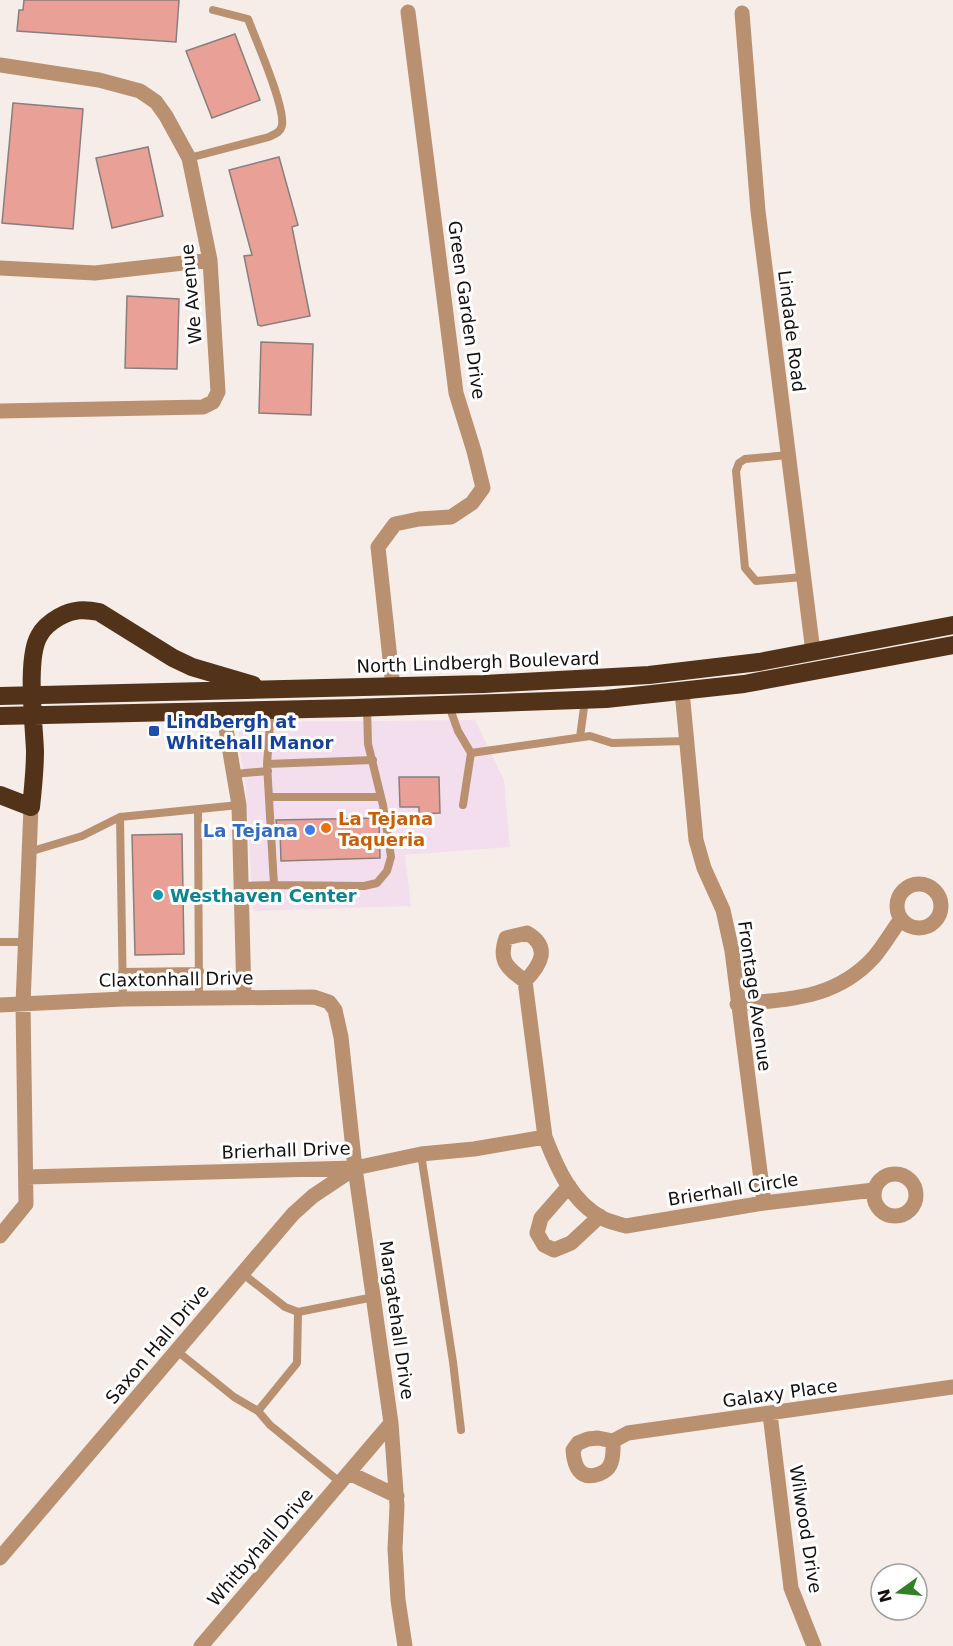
<svg xmlns="http://www.w3.org/2000/svg" width="953" height="1646" viewBox="0 0 953 1646" font-family="'DejaVu Sans',sans-serif">
<style>
.commercial{fill:#f3deed}
.building{fill:#e9a197;stroke:#877f7d;stroke-width:1.5}
.lines{fill:none;stroke-linecap:round;stroke-linejoin:round}
.lane{stroke:#b99070;stroke-width:8}
.street{stroke:#b99070;stroke-width:15}
.highway{stroke:#52331a;stroke-width:18}
.transit-dot{fill:#1a4fb4;stroke:#fff;stroke-width:2}
.food-dot{fill:#e8710a;stroke:#fff;stroke-width:2}
.shop-dot{fill:#3f7fe0;stroke:#fff;stroke-width:2}
.culture-dot{fill:#0f9aa8;stroke:#fff;stroke-width:2}
.labels{text-anchor:middle;dominant-baseline:central;stroke-width:6;stroke-linejoin:round;paint-order:stroke}
.street-label{font-size:18px;fill:#141110;stroke:#fff}
.transit-label{font-size:18px;font-weight:bold;fill:#164399;stroke:#fff;text-anchor:start}
.food-label{font-size:18px;font-weight:bold;fill:#c56008;stroke:#fff;text-anchor:start}
.shop-label{font-size:18px;font-weight:bold;fill:#366cbe;stroke:#fff;text-anchor:end}
.culture-label{font-size:18px;font-weight:bold;fill:#0d838f;stroke:#fff;text-anchor:start}
</style>
<rect width="100%" height="100%" fill="#f6ede9"/>
<path class="commercial" d="M475,720l29,60 6,67 -105,8 6,51 -158,5 -7,-124 -7,-40v-17l4,-8z"/>
<path class="building" d="M24,0h155l-3,42 -159,-11 2,-21h4z
M235,34l25,66 -48,18 -26,-67z
M13,103l70,6 -10,120 -71,-6z
M148,147l15,69 -51,12 -16,-70z
M279,157l19,68 -6,2 18,89 -49,10 -3,-1 -14,-69 8,-1 -23,-85z
M127,296l52,3 -2,70 -52,-1z
M261,342l52,2 -2,71 -52,-2z
M399,777h40l1,36 -21,1v-7h-19z
M379,818l1,40 -99,3 -1,-31 -3,-2 -1,-8z
M182,834l2,120 -49,1 -3,-120z"/>
<g class="lines">
<path class="lane" d="M189,158l80,-21c6,-3 12,-5 13,-12 3,-19 -26,-85 -34,-106l-35,-9
M788,455l-43,4 -6,4 -3,8 9,97 11,13 47,-4
M449,706l9,25 13,22
M580,737l5,-37
M267,764l106,-4
M234,774l34,-3
M269,797h112
M463,805l8,-52 119,-17 22,7 74,-2
M198,809l1,190
M29,852l53,-16 38,-19
M274,885l90,1 13,-3 10,-12 4,-14 -8,-52 -15,-61 -1,-36
M241,886l33,-1 -7,-121 4,-54
M0,942h24
M122,972l78,-1
M123,999l-3,-182 119,-12
M421,1154l32,208 8,68
M242,1273l43,34 13,5 76,-15
M177,1351l57,46 24,14 39,-48 1,-51
M258,1411l12,14 71,58"/>
<path class="street" d="M742,13l16,198 55,441
M0,65l99,15 41,11 16,11 10,14 23,42 21,102 8,132 -5,10 -10,5 -203,4
M0,268l95,5 115,-13
M393,687l-15,-140 17,-23 24,-5 32,-2 21,-14 11,-15 -9,-37 -18,-58 -48,-381
M682,691l14,149 8,28 19,42 9,41 32,252
M223,711l16,94 5,192
M897 906a22 22 0 1 1 44 0a22 22 0 1 1-44 0Z
M525,981c16,-16 26,-34 2,-48l-21,5c-8,23 1,30 19,43l20,156c12,31 27,66 59,82 7,3 15,5 22,7l138,-23 110,-13
M737,1004c53,-5 99,-5 137,-47 10,-12 18,-26 27,-38
M0,1005l123,-6 191,-2 15,5 6,8 6,27 14,131 36,255 6,83 -2,43 3,51 7,46
M874 1195a21 21 0 1 1 42 0a21 21 0 1 1-42 0Z
M26,1177l329,-9 66,-14 53,-5 71,-12
M569,1186l-28,32 -4,15 7,12 10,5 17,-7 29,-27
M0,1236l26,-32 -3,-200 8,-197
M770,1414l21,174 23,58
M613,1441c0,7 1,17 -3,24 -2,5 -6,7 -11,9 -19,7 -25,-8 -26,-24l5,-7 10,-4 10,-1 15,3 15,-8 325,-46
M349,1473l48,23
M0,1558l293,-344 20,-18 42,-28
M201,1646l190,-223"/>
<path class="highway" d="M0,696l484,-12 165,-9 110,-13 194,-37
M0,716l354,-8 252,-9 138,-15 209,-39
M0,795l31,12c2,-18 4,-37 4,-56 -1,-27 -9,-93 4,-115 4,-8 13,-15 20,-19 14,-8 26,-8 40,-5l74,46 19,9 61,18"/>
</g>
<rect class="transit-dot" x="148" y="725" width="12" height="12" rx="3"/>
<circle class="food-dot" cx="326" cy="828" r="6"/>
<circle class="shop-dot" cx="310" cy="830" r="6"/>
<circle class="culture-dot" cx="158" cy="895" r="6"/>
<g class="labels">
<g class="street-label">
<text transform="translate(191 294) rotate(-95)">We Avenue</text>
<text transform="translate(467 310) rotate(82)">Green Garden Drive</text>
<text transform="translate(792 331) rotate(83)">Lindade Road</text>
<text transform="translate(478 662) rotate(-2)">North Lindbergh Boulevard</text>
<text transform="translate(176 979) rotate(-1)">Claxtonhall Drive</text>
<text transform="translate(755 996) rotate(82)">Frontage Avenue</text>
<text transform="translate(286 1150) rotate(-2)">Brierhall Drive</text>
<text transform="translate(733 1189) rotate(-9)">Brierhall Circle</text>
<text transform="translate(397 1320) rotate(82)">Margatehall Drive</text>
<text transform="translate(157 1344) rotate(-50)">Saxon Hall Drive</text>
<text transform="translate(780 1393) rotate(-8)">Galaxy Place</text>
<text transform="translate(806 1529) rotate(81)">Wilwood Drive</text>
<text transform="translate(260 1547) rotate(-49)">Whitbyhall Drive</text>
</g>
<g class="transit-label">
<text x="166" y="721">Lindbergh at<tspan x="166" dy="21">Whitehall Manor</tspan></text>
</g>
<g class="food-label">
<text x="338" y="818">La Tejana<tspan x="338" dy="21">Taqueria</tspan></text>
</g>
<g class="shop-label">
<text x="298" y="830">La Tejana</text>
</g>
<g class="culture-label">
<text x="170" y="895">Westhaven Center</text>
</g>
</g>
<g transform="translate(899 1592) rotate(255)"><circle r="28" fill="#ffffff" stroke="#a1a09f" stroke-width="1.5"/>
<path d="M0-4.5L10 22L0 15L-10 22Z" fill="#327f28"/>
<text y="-9" font-size="16" font-weight="bold" text-anchor="middle" fill="#141110">N</text>
</g>
</svg>
